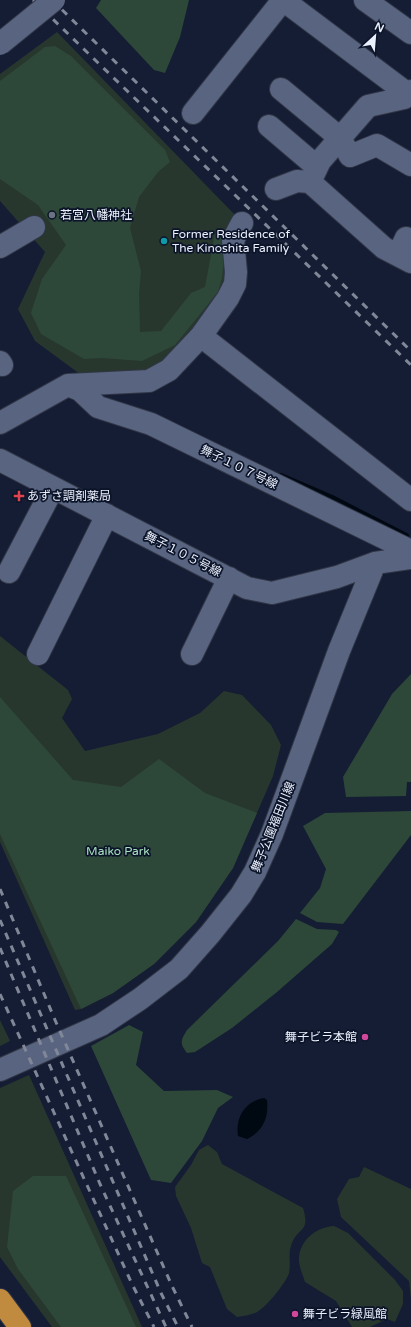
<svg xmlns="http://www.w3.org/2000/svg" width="411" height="1327" viewBox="0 0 411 1327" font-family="'Varela Round','Noto Sans JP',sans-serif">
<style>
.green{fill:#28372e}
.forest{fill:#2d4839}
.water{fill:#000812}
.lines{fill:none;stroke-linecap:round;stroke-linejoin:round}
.stream{stroke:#000812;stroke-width:6}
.minor-casing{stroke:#313647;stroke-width:24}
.highway-casing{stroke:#313647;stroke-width:24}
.minor{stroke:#596580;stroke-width:22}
.highway{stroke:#c08a3f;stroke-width:22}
.rail{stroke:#808798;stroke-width:3;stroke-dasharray:7 7;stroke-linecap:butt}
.minor-bridge-casing{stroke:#313647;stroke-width:24;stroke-linecap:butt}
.minor-bridge{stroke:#596580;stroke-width:22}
.worship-dot{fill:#6b7280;stroke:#0b1429;stroke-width:1.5}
.culture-dot{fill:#0f9aa8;stroke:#0b1429;stroke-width:1.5}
.health-dot{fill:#e0444e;stroke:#0b1429;stroke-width:1.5}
.hotel-dot{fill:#d1479c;stroke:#0b1429;stroke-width:1.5}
.labels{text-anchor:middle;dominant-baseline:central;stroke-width:3.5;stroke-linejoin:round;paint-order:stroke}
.poi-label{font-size:12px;fill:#ebf0fd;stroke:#0b1429;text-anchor:start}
.street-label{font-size:12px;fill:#ebf0fd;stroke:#0b1429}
.park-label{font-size:12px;fill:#aae1c1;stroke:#0b1429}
</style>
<rect width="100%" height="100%" fill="#141d33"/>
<path class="green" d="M57,32l178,183 -6,14 -2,57 -54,73 -26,16 -63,2 -49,-36 -17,-32 27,-57 -45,-51v-127z
M0,636l68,54 4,9 -10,19 23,33 73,-17 42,-21 24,-22 18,4 29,30 10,20 -8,31 -40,92 -37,54 -42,42 -41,29 -32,16 -6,1 -75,-168z
M0,1020l10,21 -10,5z
M29,1075l113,252h-90l-52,-70v-169z
M208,1145l9,7 5,12 81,44c8,26 -6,18 -12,38 -3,8 0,18 -2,27 -3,10 -25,37 -34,40 -5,2 -12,3 -18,4l-10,-8 -17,-42 -8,-4 -11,-35 -15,-32 -1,-9 16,-22 8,-15z
M364,1167l47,22v111l-2,-19 -68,-64 -4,-18 12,-20 10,-2z
M334,1226l14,7 47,47 8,11v13l-8,18 -8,-3 -17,8h-18l-16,-26 -31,-19c-2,-7 -7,-17 -6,-25 2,-18 18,-30 35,-31z"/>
<path class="forest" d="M101,0h88l-9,37 -15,36 -11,-3 -58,-62z
M55,46l16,10 94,94 5,12 -12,10 -19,25 -9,31 11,43 -2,23 1,38 21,-1 30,-38 14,-6 10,-54 3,-3 8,8 -4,40 -4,14 -43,53 -33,16 -40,-3 -18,1 -43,-25 -10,-21 11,-34 24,-34 -28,-40 -38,-26v-98l45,-34z
M411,674v108h-4l-1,14 -60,1 -3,-20 49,-83z
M0,697l73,83 48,7 38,-28 46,34 52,20 -24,55 -37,54 -42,42 -41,29 -32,16 -81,-175z
M411,811v24l-68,89 -26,-2 -17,-9 20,-25 6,-19 -23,-43 22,-13z
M296,919l21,10 19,1 3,2 -7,12 -55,48 -45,36 -37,24 -8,1c-8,-10 -6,-13 0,-23l91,-89z
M129,1025l14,7 -7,33 28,26 53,-1 16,7 -15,11 -16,33 -31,42 -20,-3 -60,-134z
M33,1176h33l70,151h-75l-43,-58 -11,-22 6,-56z"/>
<path class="water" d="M264,1098l3,2c2,17 -4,31 -20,39l-9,-3c-3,-18 7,-35 26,-38z"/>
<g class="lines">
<path class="stream" d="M281,476l51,22 74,38"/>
<defs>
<path id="minor" d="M283,0l125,94
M365,0l46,33
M281,89l59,49 10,18 27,-11 34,20
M411,91l-7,7 -36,8 -48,55 -10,21 74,66 27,14
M193,113l90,-113
M269,126l47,40
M276,189l21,-8 13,1
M0,247l34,-20
M398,255l8,-17
M201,336l210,164
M0,362l2,3
M68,385l12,5 18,17 53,17 260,127
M0,423l68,-38 81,-4 20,-11 32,-34 27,-38 7,-14 1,-12 -3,-32 9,-17
M0,460l247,128 25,5 65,-16 38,-14 36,-5
M9,572l44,-84
M38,654l69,-139
M192,654l37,-76
M0,1070l101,-45 39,-26 39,-30 31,-35 31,-39 14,-23 17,-38 67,-183 36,-88"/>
<path id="highway" d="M0,1300l20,27"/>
</defs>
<use href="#minor" class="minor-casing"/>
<use href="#highway" class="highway-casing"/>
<use href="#minor" class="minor"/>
<use href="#highway" class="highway"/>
<path class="rail" d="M33,0l378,365
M52,0l359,351
M0,889l55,131 117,266 20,41
M0,920l161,373 17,34
M0,948l100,236 66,143
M0,994l132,290 22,43"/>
<defs>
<path id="minor-bridge" d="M0,44l54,-44"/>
</defs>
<use href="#minor-bridge" class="minor-bridge-casing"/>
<use href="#minor-bridge" class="minor-bridge"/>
</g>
<circle class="worship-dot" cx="52" cy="215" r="4"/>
<circle class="culture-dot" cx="164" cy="241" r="4"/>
<path class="health-dot" d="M17 490h4v4h4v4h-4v4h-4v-4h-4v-4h4z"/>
<g class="hotel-dot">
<circle cx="365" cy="1037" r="4"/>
<circle cx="295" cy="1314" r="4"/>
</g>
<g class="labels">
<g class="poi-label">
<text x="60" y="215">若宮八幡神社</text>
<text x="172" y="234">Former Residence of<tspan x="172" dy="14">The Kinoshita Family</tspan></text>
<text x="27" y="496">あずさ調剤薬局</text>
<text x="357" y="1037" text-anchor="end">舞子ビラ本館</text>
<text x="303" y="1314">舞子ビラ緑風館</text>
</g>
<g class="street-label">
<text transform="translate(239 467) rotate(26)">舞子１０７号線</text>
<text transform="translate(183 554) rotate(27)">舞子１０５号線</text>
<text transform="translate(273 827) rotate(-68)">舞子公園福田川線</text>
</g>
<g class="park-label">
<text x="118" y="851">Maiko Park</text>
</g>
</g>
<g transform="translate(375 36) rotate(26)" stroke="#0b1429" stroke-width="3" paint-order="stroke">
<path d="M0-3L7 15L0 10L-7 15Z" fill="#ebf0fd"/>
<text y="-6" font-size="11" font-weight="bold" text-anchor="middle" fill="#ebf0fd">N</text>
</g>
</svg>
